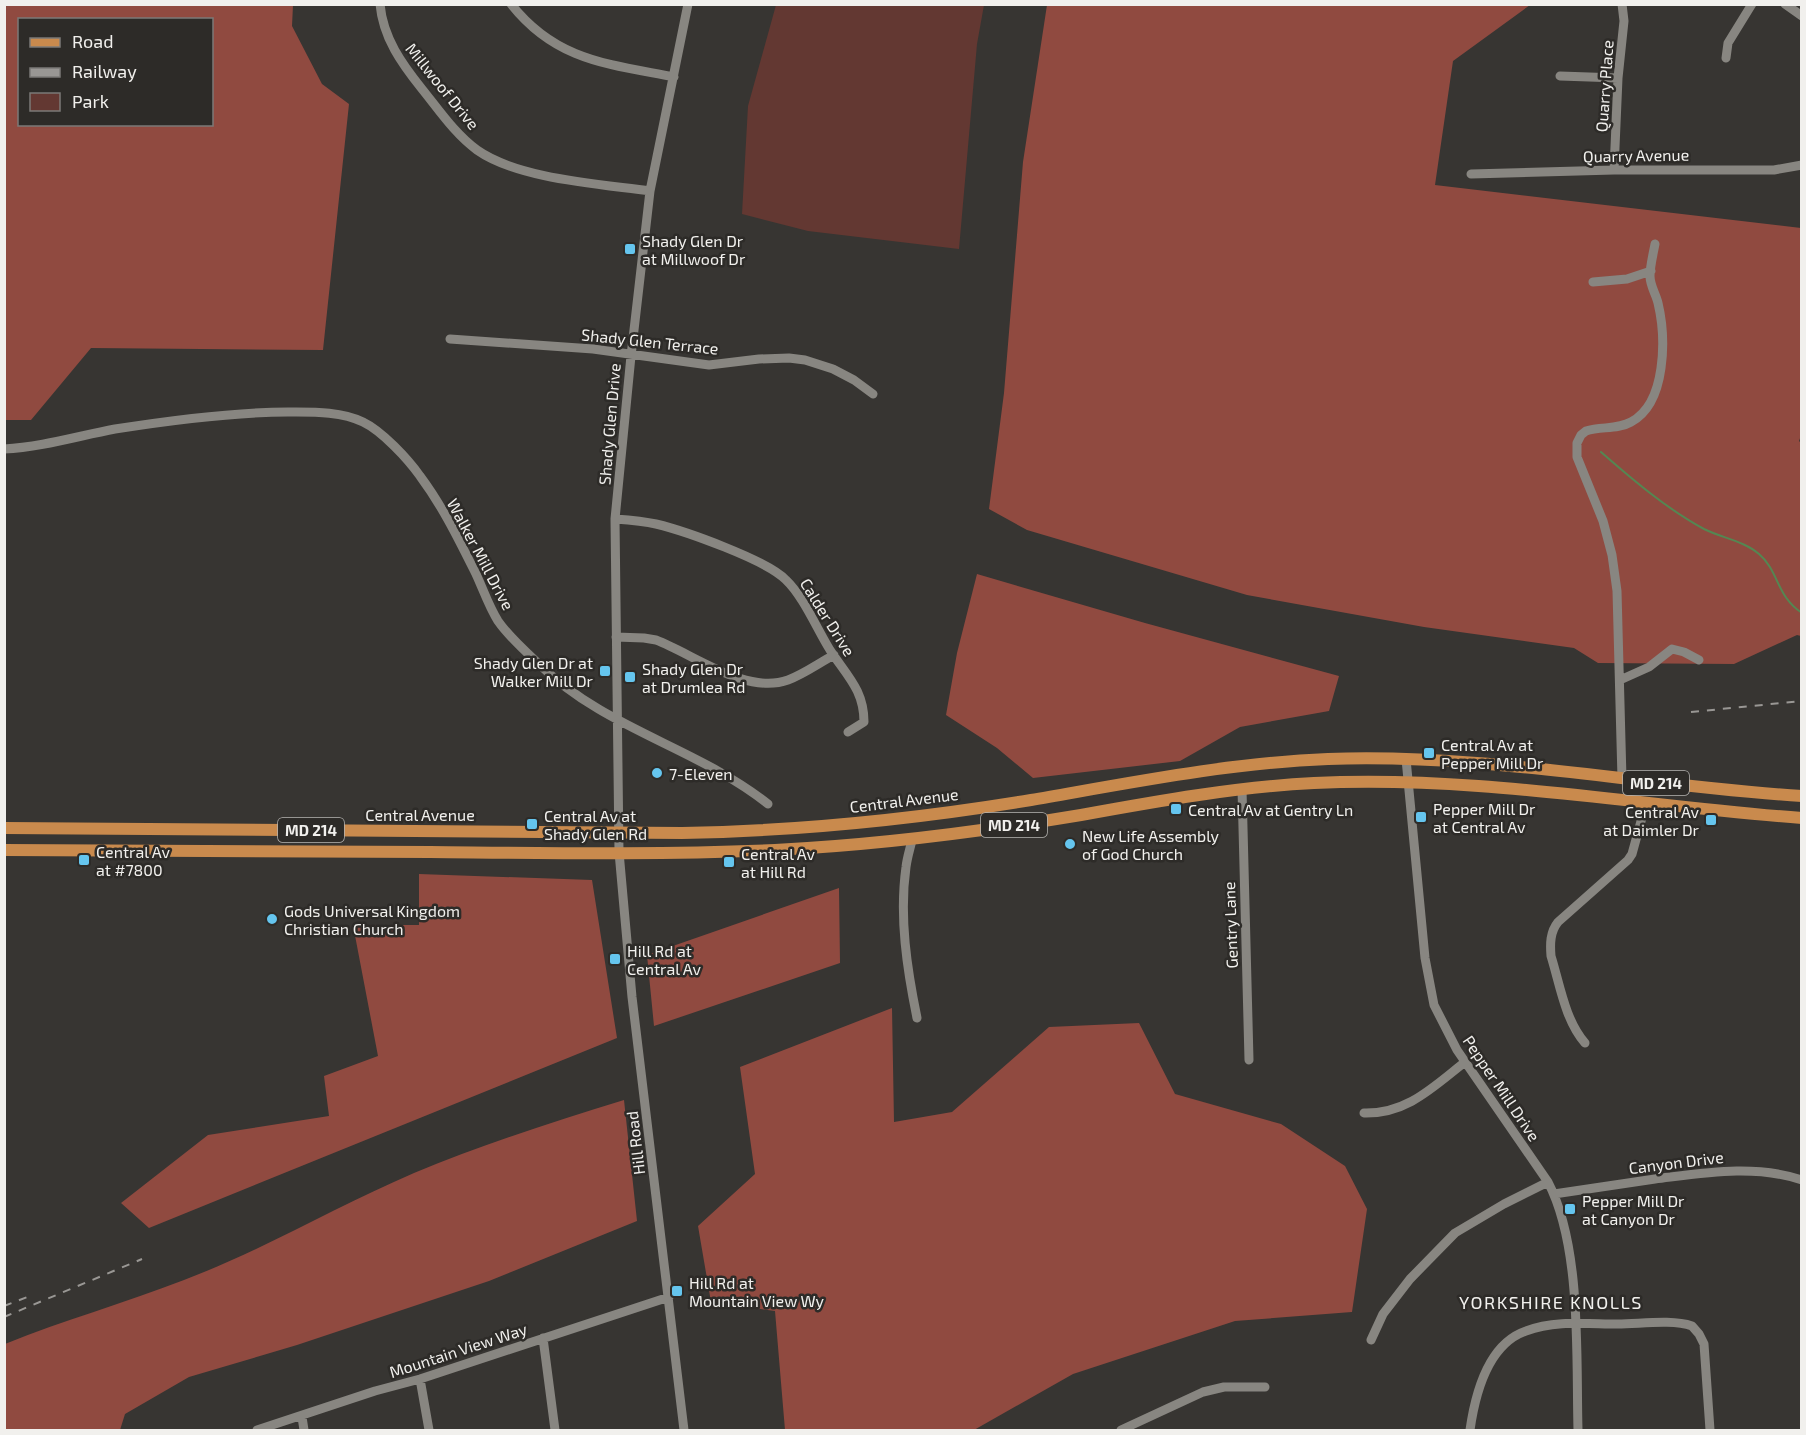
<svg xmlns="http://www.w3.org/2000/svg" width="1806" height="1435" viewBox="0 0 1806 1435" font-family="'Exo 2',sans-serif">
<style>
.green{fill:#633832}
.forest{fill:#904a40;fill-rule:evenodd}
.lines{fill:none;stroke-linecap:round;stroke-linejoin:round}
.stream{stroke:#548752;stroke-width:2}
.minor{stroke:#888681;stroke-width:9}
.major{stroke:#c98a4d;stroke-width:12}
.rail{stroke:#999794;stroke-width:2;stroke-dasharray:8 8;stroke-linecap:butt}
.poi-dot{fill:#65c5ee;stroke:#2d2b28;stroke-width:2}
.labels{text-anchor:middle;dominant-baseline:central;stroke-width:5;stroke-linejoin:round;paint-order:stroke}
.shield{fill:#2d2b28;stroke:#b6b5b2;stroke-width:1.5}
.shield-label{font-size:15px;font-weight:bold;fill:#f1f0ed}
.street-label{font-size:16px;fill:#f1f0ed;stroke:#2d2b28}
.poi-label{font-size:16px;fill:#f1f0ed;stroke:#2d2b28;text-anchor:start}
.neighbourhood-label{font-size:18px;letter-spacing:1.5px;fill:#f1f0ed;stroke:#2d2b28}
</style>
<rect width="100%" height="100%" fill="#373532"/>
<path class="green" d="M776,5h208l-7,39 -18,205 -151,-18 -66,-17 6,-108z"/>
<path class="forest" d="M5,4l288,1 -1,21 30,58 27,20 -26,246 -232,-2 -60,72h-26zM20,20h192v104h-192z
M1047,5h483l-77,56 -18,124 366,43 1,205 -3,8 3,3 -1,192 -4,-1 -63,29 -136,-1 -24,-15 -150,-21 -177,-32 -220,-65 -38,-21 15,-116 19,-231z
M977,574l168,49 194,53 -10,35 -89,16 -60,34 -147,17 -36,-30 -51,-33 11,-62z
M419,874l173,6 25,158 -468,190 -28,-25 87,-68 121,-19 -5,-40 54,-20 -25,-131h66z
M839,888l1,75 -186,63 -7,-71z
M892,1008l2,114 58,-10 97,-85 90,-4 36,71 106,30 64,42 22,43 -15,103 -117,9 -162,53 -99,56h-189l-10,-119 -64,-9 -13,-76 57,-52 -15,-107z
M624,1100l13,121 -148,60 -192,64 -108,32 -64,37 -5,16h-115v-86c59,-24 120,-41 179,-64 79,-30 153,-74 230,-107 69,-29 139,-51 210,-73z"/>
<g class="lines">
<path class="stream" d="M1601,452c32,28 66,57 103,77 18,9 40,12 55,25 20,17 17,42 43,59"/>
<path class="minor" d="M380,4c3,34 22,60 42,85 17,21 33,45 55,61 41,29 123,34 173,41
M511,4c45,57 97,60 163,73
M1785,4l17,12
M1726,58l2,-15 24,-39
M1560,76l58,2
M1614,170l4,-92 6,-57 -2,-17
M1471,174l143,-4h160l28,-5
M1593,282l34,-3 24,-8
M450,339l143,10 116,16 50,-6 30,-1 16,2 28,9 21,11 19,14
M4,449c38,-2 74,-13 111,-20 57,-9 116,-17 173,-17 24,0 53,-1 75,10 19,9 45,37 57,54 23,31 39,64 56,98 7,15 13,33 22,47 11,16 28,31 42,44 65,64 158,83 228,139
M615,519c14,1 28,2 41,5 29,7 111,36 130,56 17,16 31,49 44,70 17,26 34,40 34,72l-16,10
M616,637l28,1 12,2c39,15 90,55 132,40 16,-6 31,-17 46,-25
M1620,680l29,-13 23,-18 12,3 15,8
M1406,759l19,199 9,47 23,45 91,132c34,65 28,175 30,248
M1622,779l-5,-188 -5,-36 -9,-34 -26,-64v-14l4,-8 5,-4c15,-5 31,-1 45,-9 36,-19 35,-85 27,-119 -2,-9 -8,-17 -8,-27 0,-10 3,-21 5,-32
M1242,789l7,271
M912,840c-2,9 -5,18 -6,27 -7,50 1,102 11,151
M1585,1043c-20,-23 -25,-58 -34,-87 -1,-12 -1,-24 7,-34l70,-62 4,-6 14,-51
M1364,1113c43,1 69,-26 101,-51
M1554,1194c34,-5 67,-10 101,-15 49,-6 99,-15 147,1
M543,1338l12,92
M1371,1340l12,-26 27,-35 45,-46 49,-29 44,-22
M420,1379l9,51
M302,1417l2,13
M257,1430l118,-39 45,-12 249,-82
M684,1430l-52,-433 -13,-145 -4,-333 16,-163 19,-165 38,-187
M1121,1430l82,-38 21,-5h41
M1470,1430c5,-35 18,-86 56,-99 29,-11 62,-7 92,-7 22,0 54,-5 74,2l7,8 5,10 6,86"/>
<path class="major" d="M4,828l678,5c117,-2 234,-14 349,-33 98,-17 197,-37 297,-41 159,-6 315,27 474,37
M4,850c142,1 284,2 426,2 115,1 230,3 345,-2 103,-5 204,-18 306,-35 77,-14 155,-28 233,-32 164,-8 325,23 488,35"/>
<path class="rail" d="M1691,712l111,-11
M4,1306l26,-10
M4,1317l138,-58"/>
</g>
<g class="poi-dot">
<rect x="624" y="243" width="12" height="12" rx="3"/>
<rect x="599" y="665" width="12" height="12" rx="3"/>
<rect x="624" y="671" width="12" height="12" rx="3"/>
<rect x="1423" y="747" width="12" height="12" rx="3"/>
<circle cx="657" cy="773" r="6"/>
<rect x="1170" y="803" width="12" height="12" rx="3"/>
<rect x="1415" y="811" width="12" height="12" rx="3"/>
<rect x="1705" y="814" width="12" height="12" rx="3"/>
<rect x="526" y="818" width="12" height="12" rx="3"/>
<circle cx="1070" cy="844" r="6"/>
<rect x="78" y="854" width="12" height="12" rx="3"/>
<rect x="723" y="856" width="12" height="12" rx="3"/>
<circle cx="272" cy="919" r="6"/>
<rect x="609" y="953" width="12" height="12" rx="3"/>
<rect x="1564" y="1203" width="12" height="12" rx="3"/>
<rect x="671" y="1285" width="12" height="12" rx="3"/>
</g>
<g class="labels">
<g class="shield">
<rect x="1623" y="771" width="66" height="24" rx="4.5"/>
<rect x="981" y="813" width="66" height="24" rx="4.5"/>
<rect x="278" y="818" width="66" height="24" rx="4.5"/>
</g>
<g class="shield-label">
<text x="1656" y="783">MD 214</text>
<text x="1014" y="825">MD 214</text>
<text x="311" y="830">MD 214</text>
</g>
<g class="street-label">
<text transform="translate(443 86) rotate(51)">Millwoof Drive</text>
<text transform="translate(1604 86) rotate(-86)">Quarry Place</text>
<text transform="translate(1636 155) rotate(-1)">Quarry Avenue</text>
<text transform="translate(650 341) rotate(6)">Shady Glen Terrace</text>
<text transform="translate(609 424) rotate(-85)">Shady Glen Drive</text>
<text transform="translate(481 554) rotate(62)">Walker Mill Drive</text>
<text transform="translate(828 617) rotate(58)">Calder Drive</text>
<text transform="translate(904 800) rotate(-7)">Central Avenue</text>
<text x="420" y="814">Central Avenue</text>
<text transform="translate(1230 925) rotate(-92)">Gentry Lane</text>
<text transform="translate(1502 1088) rotate(56)">Pepper Mill Drive</text>
<text transform="translate(635 1143) rotate(-97)">Hill Road</text>
<text transform="translate(1676 1162) rotate(-7)">Canyon Drive</text>
<text transform="translate(458 1350) rotate(-18)">Mountain View Way</text>
</g>
<g class="poi-label">
<text x="642" y="240">Shady Glen Dr<tspan x="642" dy="18">at Millwoof Dr</tspan></text>
<text x="593" y="662" text-anchor="end">Shady Glen Dr at<tspan x="593" dy="18">Walker Mill Dr</tspan></text>
<text x="642" y="668">Shady Glen Dr<tspan x="642" dy="18">at Drumlea Rd</tspan></text>
<text x="1441" y="744">Central Av at<tspan x="1441" dy="18">Pepper Mill Dr</tspan></text>
<text x="669" y="773">7-Eleven</text>
<text x="1433" y="808">Pepper Mill Dr<tspan x="1433" dy="18">at Central Av</tspan></text>
<text x="1188" y="809">Central Av at Gentry Ln</text>
<text x="1699" y="811" text-anchor="end">Central Av<tspan x="1699" dy="18">at Daimler Dr</tspan></text>
<text x="544" y="815">Central Av at<tspan x="544" dy="18">Shady Glen Rd</tspan></text>
<text x="1082" y="835">New Life Assembly<tspan x="1082" dy="18">of God Church</tspan></text>
<text x="96" y="851">Central Av<tspan x="96" dy="18">at #7800</tspan></text>
<text x="741" y="853">Central Av<tspan x="741" dy="18">at Hill Rd</tspan></text>
<text x="284" y="910">Gods Universal Kingdom<tspan x="284" dy="18">Christian Church</tspan></text>
<text x="627" y="950">Hill Rd at<tspan x="627" dy="18">Central Av</tspan></text>
<text x="1582" y="1200">Pepper Mill Dr<tspan x="1582" dy="18">at Canyon Dr</tspan></text>
<text x="689" y="1282">Hill Rd at<tspan x="689" dy="18">Mountain View Wy</tspan></text>
</g>
<g class="neighbourhood-label">
<text x="1551" y="1302">YORKSHIRE KNOLLS</text>
</g>
</g>
<rect width="1806" height="1435" fill="none" stroke="#f1f0ed" stroke-width="12"/>
<rect x="18" y="18" width="195" height="108" fill="#2d2b28" stroke="#7b7a77" stroke-width="1.5"/>
<rect x="30" y="38" width="30" height="9" fill="#c98a4d" stroke="#7b7a77" stroke-width="1.5"/>
<text x="72" y="48" font-size="18" fill="#f1f0ed">Road</text>
<rect x="30" y="68" width="30" height="9" fill="#999794" stroke="#7b7a77" stroke-width="1.5"/>
<text x="72" y="78" font-size="18" fill="#f1f0ed">Railway</text>
<rect x="30" y="93" width="30" height="18" fill="#633832" stroke="#7b7a77" stroke-width="1.5"/>
<text x="72" y="108" font-size="18" fill="#f1f0ed">Park</text>
</svg>
